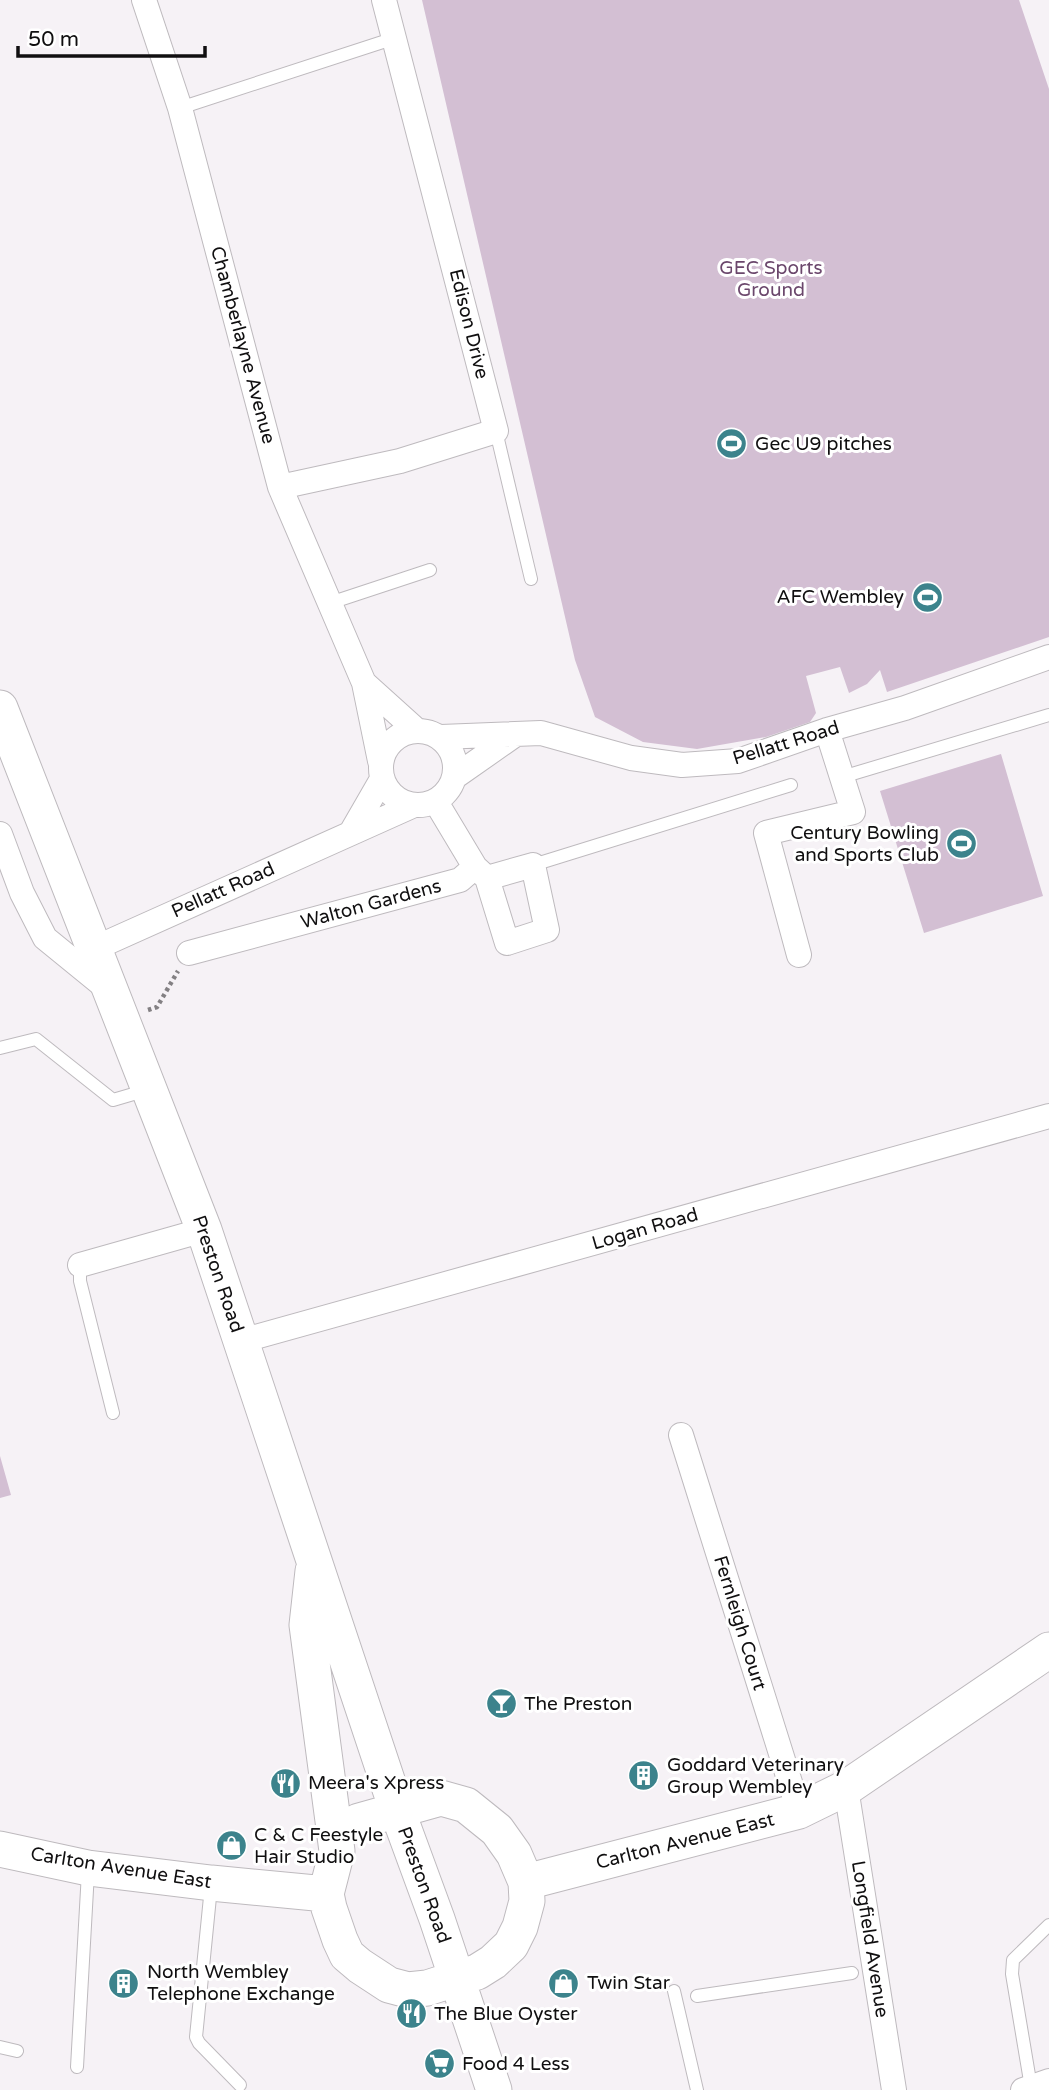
<svg xmlns="http://www.w3.org/2000/svg" width="1049" height="2090" viewBox="0 0 1049 2090" font-family="'Varela Round',sans-serif">
<style>
.green{fill:#d3bfd3}
.lines{fill:none;stroke-linecap:round;stroke-linejoin:round}
.lane-casing{stroke:#bebabe;stroke-width:14}
.street-casing{stroke:#bebabe;stroke-width:26}
.secondary-casing{stroke:#bebabe;stroke-width:37}
.path{stroke:#838083;stroke-width:4.5;stroke-dasharray:3.5 3.5;stroke-linecap:butt}
.lane{stroke:#fff;stroke-width:12}
.street{stroke:#fff;stroke-width:24}
.secondary{stroke:#fff;stroke-width:35}
.labels{text-anchor:middle;dominant-baseline:central;stroke-width:6;stroke-linejoin:round;paint-order:stroke}
.park-label{font-size:19px;fill:#6b476c;stroke:#fff}
.street-label{font-size:19px;fill:#100f10;stroke:#fff}
.poi-label{font-size:19px;fill:#100f10;stroke:#fff;text-anchor:start}
</style>
<rect width="100%" height="100%" fill="#f6f2f6"/>
<path class="green" d="M422,0h597l30,89v548l-162,55 -7,-22 -13,14 -18,9 -9,-26 -34,9 10,37 -6,9 -44,15 -69,12 -54,-7 -48,-25 -20,-57z
M1001,754l42,142 -119,37 -44,-142z
M0,1456l11,39 -11,3z"/>
<g class="lines">
<defs>
<path id="lane" d="M180,108l215,-70
M496,431l35,148
M330,603l100,-33
M842,777l207,-62
M533,865l258,-80
M0,1048l36,-9 77,61 34,-10
M80,1265v16l33,132
M211,1887l-15,150 3,6 41,42
M674,1991l23,99
M697,1996l155,-23
M0,2047l17,4
M77,2067l11,-195
M1031,2087l-19,-113 1,-14 36,-35"/>
<path id="street" d="M144,0l36,108 100,379 84,196 16,78
M280,487l120,-26 96,-30 -112,-431
M364,683l51,46
M381 768a37 37 0 1 1 74 0a37 37 0 1 1-74 0Z
M441,737l100,-4 90,25 51,7 56,-4 89,-31 78,-22 144,-51
M456,776l60,-42
M436,802l39,65 12,11 20,65 40,-13 -14,-65 -46,13
M352,831l30,-52
M0,834l22,59 23,45 65,53
M93,949l319,-143
M189,953l271,-73 15,-13
M799,955l-33,-122 87,-21 -26,-82
M80,1265l124,-35
M241,1341l808,-225
M681,1435l118,376
M846,1788l48,302
M1023,2090l26,-9"/>
<path id="secondary" d="M0,708l204,522 193,580 40,109 57,171
M313,1571l-6,54 30,226 -11,43 3,14 11,32 7,15 13,11 29,19 19,5 19,-2 50,-16 16,-10 18,-17 9,-18 7,-26 -1,-19 -12,-28 -17,-24 -31,-25 -25,-7 -82,23 -24,12
M0,1849l88,19 123,15 115,11
M526,1882l273,-71 47,-23 203,-138"/>
</defs>
<use href="#lane" class="lane-casing"/>
<use href="#street" class="street-casing"/>
<use href="#secondary" class="secondary-casing"/>
<path class="path" d="M148,1010l9,-3 21,-36"/>
<use href="#lane" class="lane"/>
<use href="#street" class="street"/>
<use href="#secondary" class="secondary"/>
</g>
<defs>
<symbol id="stadium-disc" viewBox="-11 -11 22 22"><circle r="9.5" fill="#3c838c" stroke="#fff"/><path d="M0-5a6.5 5 0 1 0 0 10a6.5 5 0 1 0 0-10ZM-3.5-1.8h7v3.6h-7Z" fill="#fff"/></symbol>
<symbol id="bar-disc" viewBox="-11 -11 22 22"><circle r="9.5" fill="#3c838c" stroke="#fff"/><path d="M-6-5H6L.8 .8V4.5H3.5V6h-7V4.5H-.8V.8Z" fill="#fff"/></symbol>
<symbol id="building-disc" viewBox="-11 -11 22 22"><circle r="9.5" fill="#3c838c" stroke="#fff"/><path d="M-4-6H4V6H1V3H-1V6H-4ZM-2.5-4.3h1.7v1.8h-1.7ZM.8-4.3h1.7v1.8H.8ZM-2.5-1h1.7V.8h-1.7ZM.8-1h1.7V.8H.8Z" fill="#fff"/></symbol>
<symbol id="restaurant-disc" viewBox="-11 -11 22 22"><circle r="9.5" fill="#3c838c" stroke="#fff"/><path d="M-5-6h1v4h1v-4h1v4h1v-4h1v5L-1.5 .5V6h-2V.5L-5-1ZM5-6V6H3V1.5H1.5Q1.5-4 5-6Z" fill="#fff"/></symbol>
<symbol id="shop-disc" viewBox="-11 -11 22 22"><circle r="9.5" fill="#3c838c" stroke="#fff"/><path d="M-5-2.5h2.3a2.7 3.5 0 0 1 5.4 0H5L5.5 6h-11ZM-1.5-2.5h3a1.5 2.3 0 0 0-3 0Z" fill="#fff"/></symbol>
<symbol id="supermarket-disc" viewBox="-11 -11 22 22"><circle r="9.5" fill="#3c838c" stroke="#fff"/><path d="M-6-5.5h2.5l.6 2H6L4.5 2H-2.5L-4.4-4H-6ZM-1.5 3.2a1.3 1.3 0 1 0 .1 0ZM3 3.2a1.3 1.3 0 1 0 .1 0Z" fill="#fff"/></symbol>
</defs>
<g fill-rule="evenodd">
<use href="#stadium-disc" x="714" y="426" width="35" height="35"/>
<use href="#stadium-disc" x="910" y="580" width="35" height="35"/>
<use href="#stadium-disc" x="944" y="826" width="35" height="35"/>
<use href="#bar-disc" x="484" y="1686" width="35" height="35"/>
<use href="#building-disc" x="626" y="1758" width="35" height="35"/>
<use href="#restaurant-disc" x="268" y="1766" width="35" height="35"/>
<use href="#shop-disc" x="214" y="1828" width="35" height="35"/>
<use href="#building-disc" x="106" y="1966" width="35" height="35"/>
<use href="#shop-disc" x="546" y="1966" width="35" height="35"/>
<use href="#restaurant-disc" x="394" y="1996" width="35" height="35"/>
<use href="#supermarket-disc" x="422" y="2046" width="35" height="35"/>
</g>
<g class="labels">
<g class="park-label">
<text x="771" y="268">GEC Sports<tspan x="771" dy="22">Ground</tspan></text>
</g>
<g class="street-label">
<text transform="translate(469 324) rotate(76)">Edison Drive</text>
<text transform="translate(243 345) rotate(75)">Chamberlayne Avenue</text>
<text transform="translate(786 743) rotate(-17)">Pellatt Road</text>
<text transform="translate(223 890) rotate(-24)">Pellatt Road</text>
<text transform="translate(371 904) rotate(-15)">Walton Gardens</text>
<text transform="translate(645 1229) rotate(-16)">Logan Road</text>
<text transform="translate(218 1274) rotate(71)">Preston Road</text>
<text transform="translate(740 1623) rotate(73)">Fernleigh Court</text>
<text transform="translate(685 1841) rotate(-14)">Carlton Avenue East</text>
<text transform="translate(121 1868) rotate(9)">Carlton Avenue East</text>
<text transform="translate(424 1885) rotate(70)">Preston Road</text>
<text transform="translate(870 1939) rotate(81)">Longfield Avenue</text>
</g>
<g class="poi-label">
<text x="755" y="444">Gec U9 pitches</text>
<text x="904" y="597" text-anchor="end">AFC Wembley</text>
<text x="939" y="833" text-anchor="end">Century Bowling<tspan x="939" dy="22">and Sports Club</tspan></text>
<text x="524" y="1704">The Preston</text>
<text x="667" y="1765">Goddard Veterinary<tspan x="667" dy="22">Group Wembley</tspan></text>
<text x="308" y="1783">Meera's Xpress</text>
<text x="254" y="1835">C &amp; C Feestyle<tspan x="254" dy="22">Hair Studio</tspan></text>
<text x="147" y="1972">North Wembley<tspan x="147" dy="22">Telephone Exchange</tspan></text>
<text x="587" y="1983">Twin Star</text>
<text x="434" y="2014">The Blue Oyster</text>
<text x="462" y="2064">Food 4 Less</text>
</g>
</g>
<path d="M18 46v10h187v-10" fill="none" stroke="#100f10" stroke-width="3.5"/>
<text x="28" y="46" font-size="21" fill="#100f10" stroke="#ffffff" stroke-width="5" paint-order="stroke">50 m</text>
</svg>
